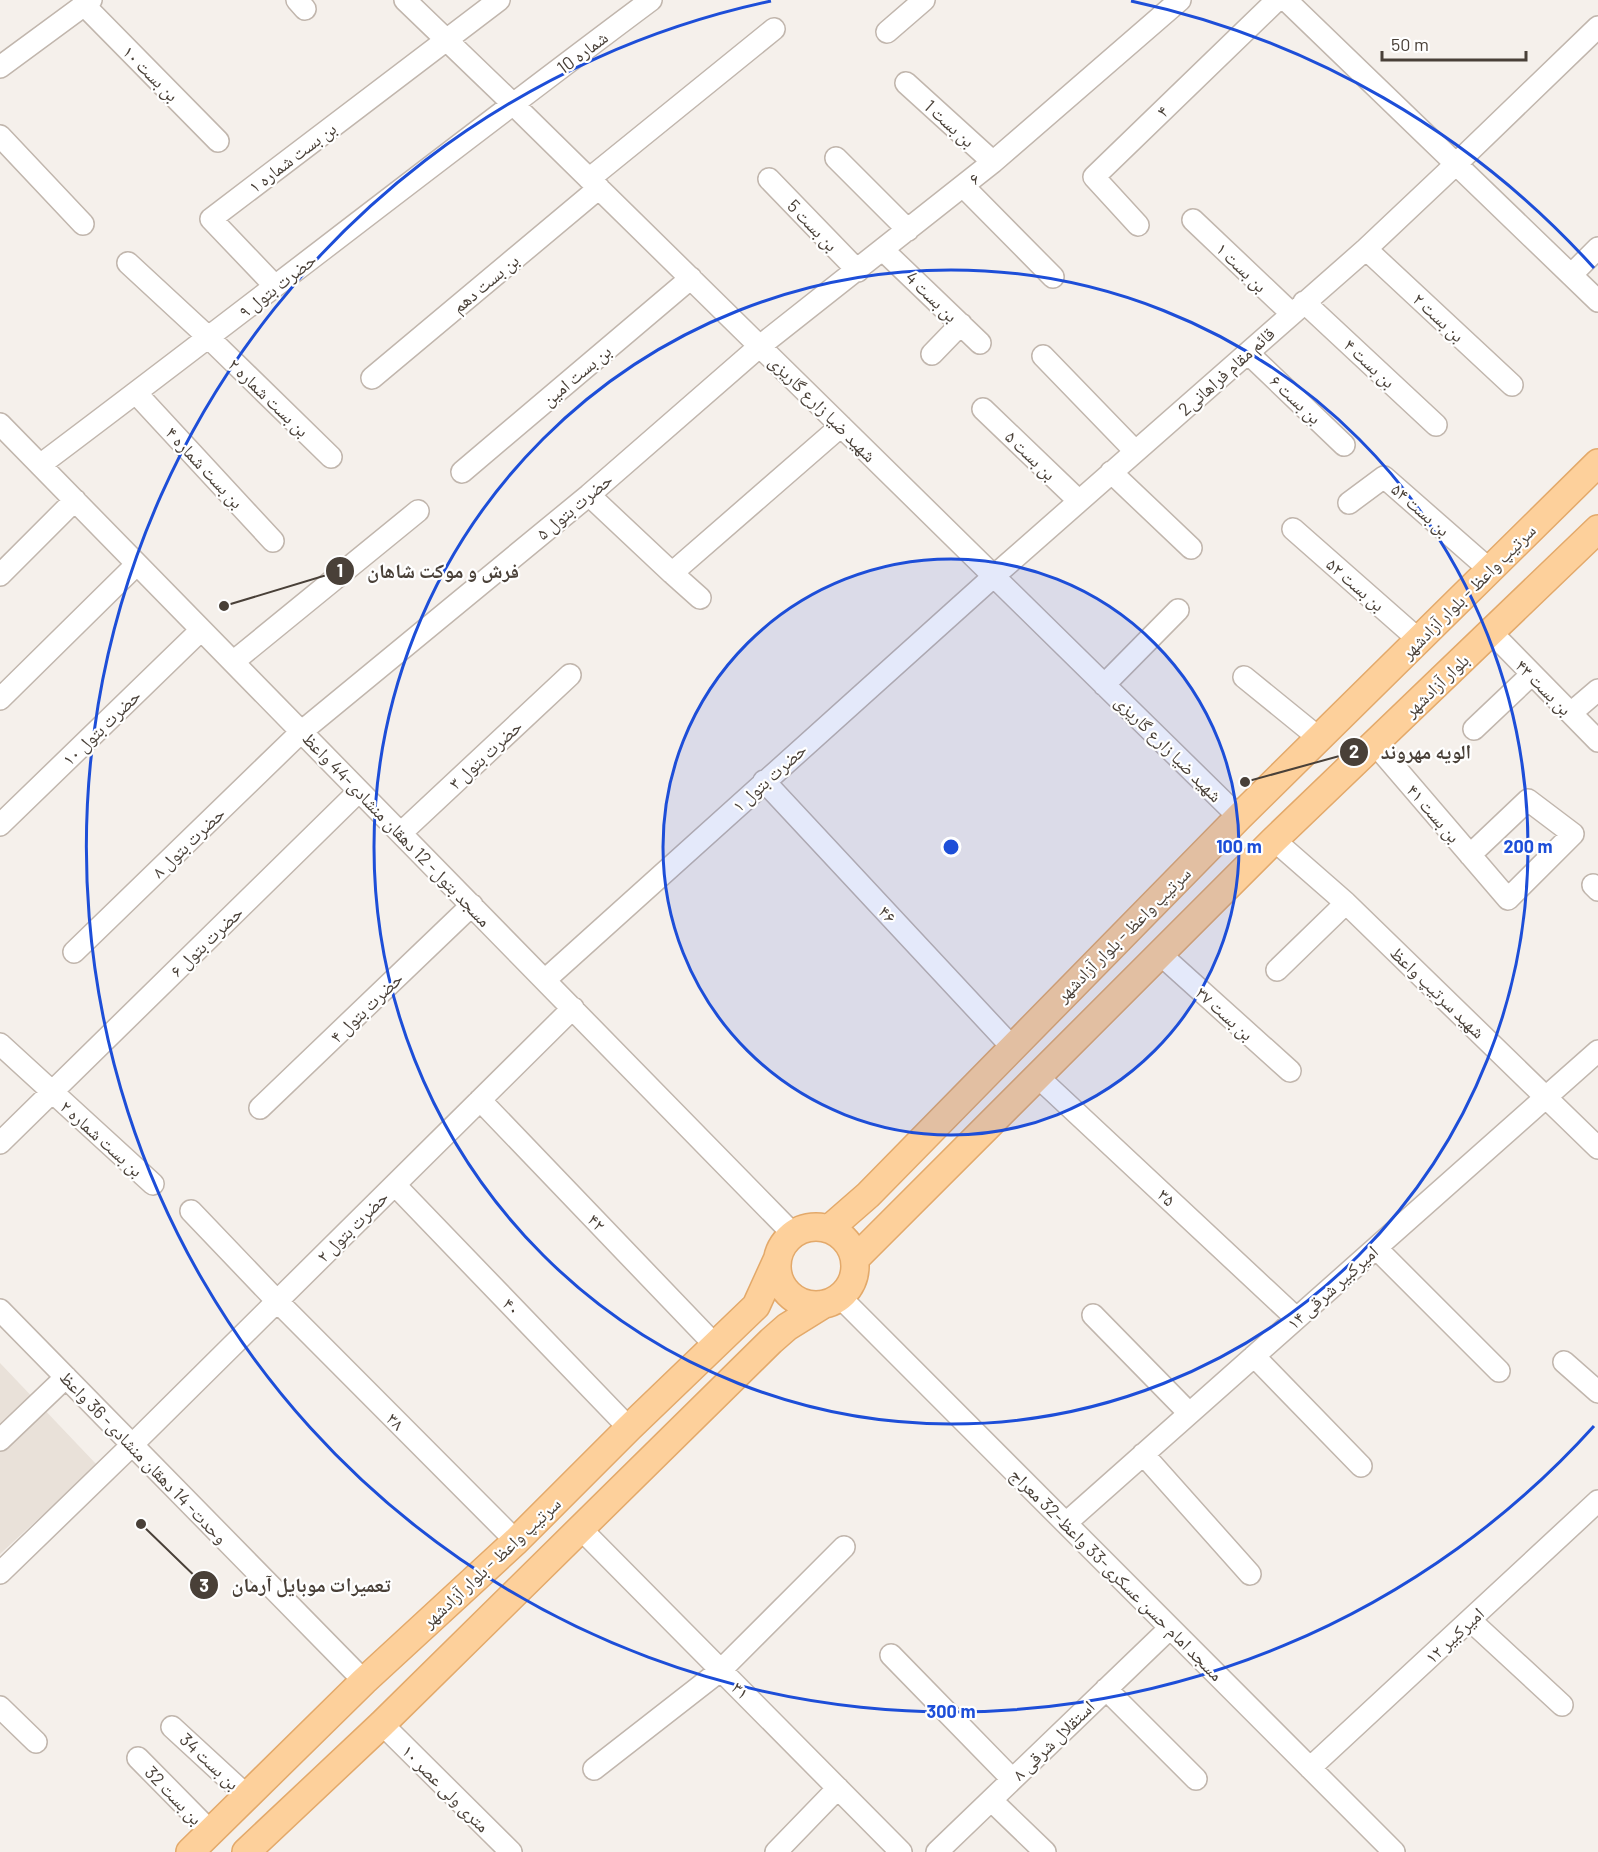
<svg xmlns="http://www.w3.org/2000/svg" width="1598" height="1852" viewBox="0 0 1598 1852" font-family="Barlow,'Noto Naskh Arabic',sans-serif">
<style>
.residential{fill:#e9e1d9}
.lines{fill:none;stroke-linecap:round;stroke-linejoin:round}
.minor-casing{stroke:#c1b6ad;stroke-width:24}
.major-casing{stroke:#e3a96a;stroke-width:30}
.minor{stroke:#fff;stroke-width:21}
.major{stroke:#fdd09b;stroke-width:27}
.ring{fill:none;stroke:#1d4ed8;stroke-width:3}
.labels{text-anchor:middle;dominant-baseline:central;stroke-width:4.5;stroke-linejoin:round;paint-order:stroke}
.street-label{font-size:18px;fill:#494038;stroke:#fff}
.centre{fill:#1d4ed8;stroke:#fff;stroke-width:3}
.ring-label{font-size:18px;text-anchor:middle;font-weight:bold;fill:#1d4ed8;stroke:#fff;stroke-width:4.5;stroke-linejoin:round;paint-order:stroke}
.leader{fill:none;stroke:#494038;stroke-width:2}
.callout-dot{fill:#494038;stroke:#fff;stroke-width:2}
.mark-label{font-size:18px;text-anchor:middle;font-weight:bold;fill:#fff}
.callout-label{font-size:20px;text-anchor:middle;font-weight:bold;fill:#494038;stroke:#fff;stroke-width:4.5;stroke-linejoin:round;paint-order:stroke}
</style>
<rect width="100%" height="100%" fill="#f5f0eb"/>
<path class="residential" d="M0,1363l97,102 -97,89z"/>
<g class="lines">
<defs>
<path id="minor" d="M297,0l8,9
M405,0l107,103 727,714
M1286,0l312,301
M84,5l134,136
M887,32l37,-32
M0,67l91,-67
M906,83l87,79
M0,136l83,88
M836,158l72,72
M589,179l185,-150
M769,179l89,92
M963,186l90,91
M1193,220l98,93
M1138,225l-44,-48 183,-177
M1366,249l146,136
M883,250l97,93
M128,263l80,74 123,120
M1571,275l27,-27
M275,286l-64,-67 288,-219
M1304,302l132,123
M1248,353l96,92
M932,354l29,-30
M1043,356l92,95
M372,378l227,-190
M136,393l137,148
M983,409l96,92
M0,424l793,810
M40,465c205,-154 406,-312 611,-465
M462,472l229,-194
M1111,472l80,76
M589,495l83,78 169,-147
M1349,503l35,-26 106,93
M1293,529l126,111
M672,573l28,25
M0,575l75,-75
M1491,632l107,109
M233,662l185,-151
M1244,677l75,61
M1104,685l74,-75
M0,699l137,-135
M1571,713l27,-23
M1474,729l58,-55
M1375,744l133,155 65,-65 -45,-34 -58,55
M764,781l248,266
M0,825l201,-195
M401,833l169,-158
M1274,840l72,63 252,245
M1593,885l5,5
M74,952l227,-220 288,-237 171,-149 233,-184 187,-162
M1160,954l130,117
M1277,970l69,-67
M545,980l449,-404 372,-327 90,-85 142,-137
M0,1044l153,140
M1038,1077l258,241
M480,1100l234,244
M260,1108l212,-203
M0,1143l359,-352
M395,1185l234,243
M191,1211l86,90 239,240
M1376,1248l123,123
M840,1297l554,555
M0,1310l364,371
M1093,1315l96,98
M1254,1356l107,110
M1564,1362l34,30
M0,1440l66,-63
M1143,1454l107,120
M1066,1523l532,-472
M581,1529l320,323
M0,1573l132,-128 441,-437
M1470,1620l92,85
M891,1655l121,124
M1106,1689l90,90
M0,1707l36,35
M382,1724l129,128
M172,1727l75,69
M138,1758l73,74
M1310,1768l288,-267
M594,1769l127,-99 123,-123
M991,1800l54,52
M776,1852l62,-64
M937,1852l233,-224"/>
<path id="major" d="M777 1266a39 39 0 1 1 78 0a39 39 0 1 1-78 0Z
M829,1229l39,-34 371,-378 359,-354
M855,1259l419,-419 324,-311
M190,1852l174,-171 152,-140 113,-113 127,-122 21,-46
M246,1852l136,-128 389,-383 16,-14 37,-23"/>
</defs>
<use href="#minor" class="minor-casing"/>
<use href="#major" class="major-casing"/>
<use href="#minor" class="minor"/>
<use href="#major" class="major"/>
</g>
<circle cx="951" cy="847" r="288" fill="#1d4ed8" fill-opacity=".12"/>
<g class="ring">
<circle cx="951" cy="847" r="288"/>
<circle cx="951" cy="847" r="577"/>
<path d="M1594 1426A865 865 0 1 1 771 1M1131 1A865 865 0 0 1 1594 268"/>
</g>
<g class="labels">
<g class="street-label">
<text transform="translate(582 52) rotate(-37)">شماره 10</text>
<text transform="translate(151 73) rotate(45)">بن بست ۱۰</text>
<text transform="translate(1162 111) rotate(-44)">۴</text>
<text transform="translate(950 123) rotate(42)">بن بست 1</text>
<text transform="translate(292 157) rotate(-37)">بن بست شماره ۱</text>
<text transform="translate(974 178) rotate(-38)">۶</text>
<text transform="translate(813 225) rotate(46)">بن بست 5</text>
<text transform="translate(1242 267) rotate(44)">بن بست ۱</text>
<text transform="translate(485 283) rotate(-40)">بن بست دهم</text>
<text transform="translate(277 285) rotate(-38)">حضرت بتول ۹</text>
<text transform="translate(932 296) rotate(44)">بن بست 4</text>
<text transform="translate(1439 317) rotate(43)">بن بست ۲</text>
<text transform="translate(1370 363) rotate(43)">بن بست ۴</text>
<text transform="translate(1226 371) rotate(-42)">2قائم مقام فراهانی</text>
<text transform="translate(576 375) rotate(-40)">بن بست امین</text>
<text transform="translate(269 397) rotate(44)">بن بست شماره ۲</text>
<text transform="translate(1296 399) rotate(43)">بن بست ۶</text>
<text transform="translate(823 408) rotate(45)">شهید ضیا زارع گاریزی</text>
<text transform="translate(1031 455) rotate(44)">بن بست ۵</text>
<text transform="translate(205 467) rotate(47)">بن بست شماره ۴</text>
<text transform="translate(574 506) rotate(-40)">حضرت بتول ۵</text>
<text transform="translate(1421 509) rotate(41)">بن بست ۵۴</text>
<text transform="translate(1356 584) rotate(41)">بن بست ۵۲</text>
<text transform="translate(1468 591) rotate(-45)">سرتیپ واعظ - بلوار آزادشهر</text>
<text transform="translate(1436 685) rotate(-44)">بلوار آزادشهر</text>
<text transform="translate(1544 687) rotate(45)">بن بست ۴۳</text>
<text transform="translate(101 727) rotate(-44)">حضرت بتول ۱۰</text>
<text transform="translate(1169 748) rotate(45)">شهید ضیا زارع گاریزی</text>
<text transform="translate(485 754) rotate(-43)">حضرت بتول ۳</text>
<text transform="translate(769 777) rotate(-42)">حضرت بتول ۱</text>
<text transform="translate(1434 813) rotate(49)">بن بست ۴۱</text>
<text transform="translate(397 829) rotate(46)">مسجد بتول- 12 دهقان منشادی-44 واعظ</text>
<text transform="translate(188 842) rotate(-44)">حضرت بتول ۸</text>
<text transform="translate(888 914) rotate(47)">۴۶</text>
<text transform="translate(1123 934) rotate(-45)">سرتیپ واعظ - بلوار آزادشهر</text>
<text transform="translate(206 941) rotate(-44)">حضرت بتول ۶</text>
<text transform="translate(1438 992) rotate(44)">شهید سرتیپ واعظ</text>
<text transform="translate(366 1007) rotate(-44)">حضرت بتول ۴</text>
<text transform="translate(1225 1013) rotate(42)">بن بست ۳۷</text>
<text transform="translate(102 1138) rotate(42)">بن بست شماره ۲</text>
<text transform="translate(1167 1197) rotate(43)">۳۵</text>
<text transform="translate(597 1222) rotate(46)">۴۲</text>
<text transform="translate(352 1226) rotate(-45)">حضرت بتول ۲</text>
<text transform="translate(1332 1287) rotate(-42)">۱۴ امیرکبیر شرقی</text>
<text transform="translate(512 1306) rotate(46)">۴۰</text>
<text transform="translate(396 1421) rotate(45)">۳۸</text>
<text transform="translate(144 1457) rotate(46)">وحدت- 14 دهقان منشادی- 36 واعظ</text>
<text transform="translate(491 1562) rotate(-43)">سرتیپ واعظ - بلوار آزادشهر</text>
<text transform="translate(1117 1574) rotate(45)">مسجد امام حسن عسکری-33 واعظ-32 معراج</text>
<text transform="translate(1454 1635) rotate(-43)">امیرکبیر ۱۲</text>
<text transform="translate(741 1690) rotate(45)">۳۱</text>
<text transform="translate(1053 1740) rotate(-44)">استقلال شرقی ۸</text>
<text transform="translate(210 1761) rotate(43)">بن بست 34</text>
<text transform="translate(446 1788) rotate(45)">۱۰ متری ولی عصر</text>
<text transform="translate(174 1795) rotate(46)">بن بست 32</text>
</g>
</g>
<circle cx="951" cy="847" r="9" class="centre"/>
<g class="ring-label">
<text x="1239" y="853">100 m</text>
<text x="1528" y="853">200 m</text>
<text x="951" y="1718">300 m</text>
</g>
<path class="leader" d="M224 606L340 571M1245 782L1354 752M141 1524L204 1585"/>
<g class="callout-dot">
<circle cx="224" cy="606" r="6"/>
<circle cx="1245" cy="782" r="6"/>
<circle cx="141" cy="1524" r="6"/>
<circle cx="340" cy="571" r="15"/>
<circle cx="1354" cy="752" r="15"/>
<circle cx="204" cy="1585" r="15"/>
</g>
<g class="mark-label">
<text x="340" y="577">1</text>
<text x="1354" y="758">2</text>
<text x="204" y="1592">3</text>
</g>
<g class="callout-label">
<text x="443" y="578">فرش و موکت شاهان</text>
<text x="1426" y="759">الویه مهروند</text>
<text x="311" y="1592">تعمیرات موبایل آرمان</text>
</g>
<path d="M1382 51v9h144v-9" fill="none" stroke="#494038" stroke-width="3"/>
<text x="1391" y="51" font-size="18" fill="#494038" stroke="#ffffff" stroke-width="4.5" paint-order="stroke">50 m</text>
</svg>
